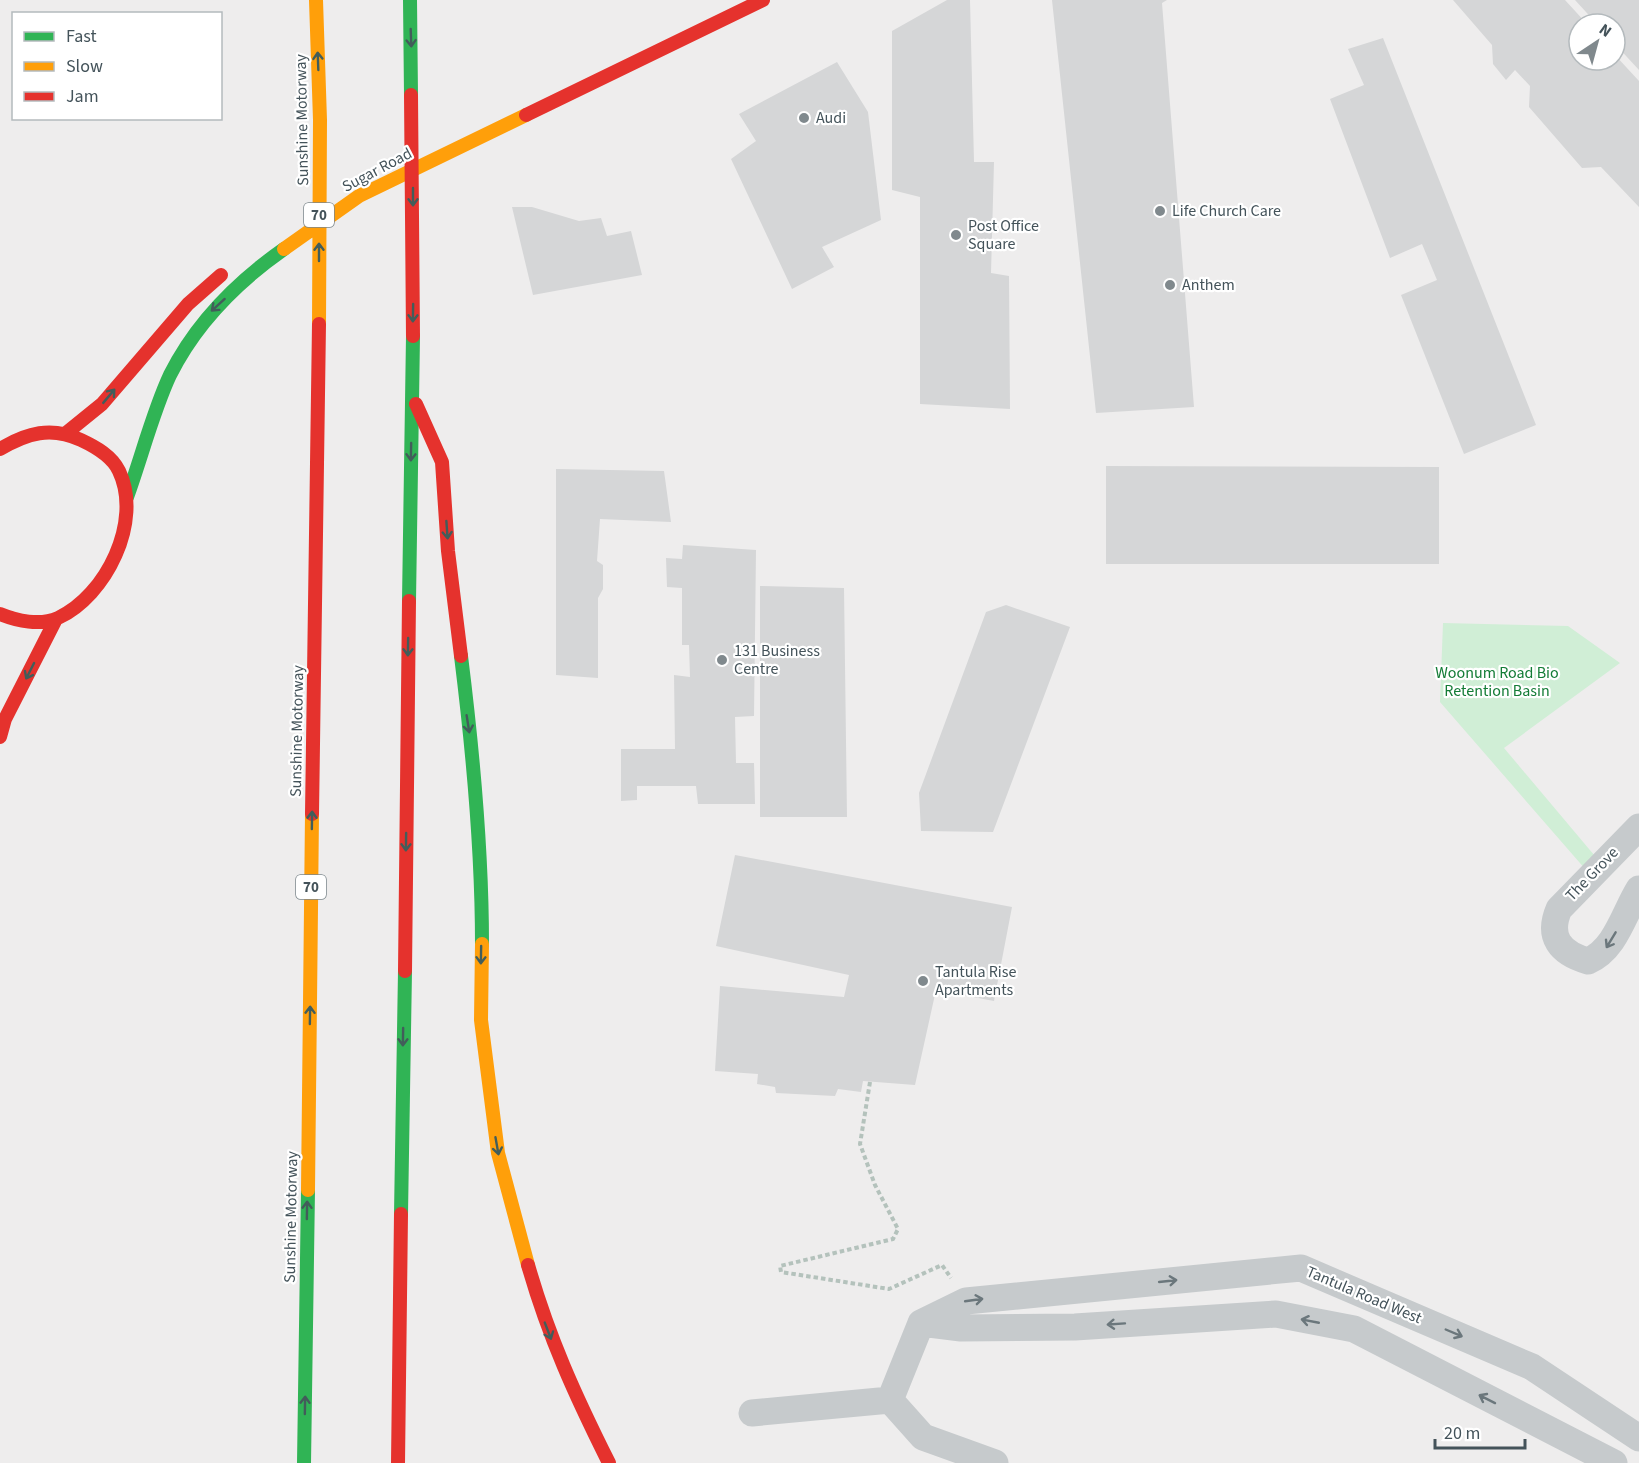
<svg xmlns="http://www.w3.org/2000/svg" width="1639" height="1463" viewBox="0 0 1639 1463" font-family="'Source Sans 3',sans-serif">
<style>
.green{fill:#d0eed6}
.building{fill:#d5d6d7}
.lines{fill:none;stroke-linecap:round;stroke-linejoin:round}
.path{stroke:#b4c2bc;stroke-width:4;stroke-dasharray:4.5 3;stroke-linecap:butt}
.street{stroke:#c6cacc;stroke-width:27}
.fast{stroke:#30b455;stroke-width:14}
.slow{stroke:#ff9f0a;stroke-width:14}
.jam{stroke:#e5322d;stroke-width:14}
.oneway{stroke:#425d5a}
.oneway2{stroke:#6b777c}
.poi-dot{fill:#80898d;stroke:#fff;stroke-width:2}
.labels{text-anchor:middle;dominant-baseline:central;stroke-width:4.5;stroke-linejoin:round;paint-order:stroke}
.shield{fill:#fff;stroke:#7c878c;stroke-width:1.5}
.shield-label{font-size:15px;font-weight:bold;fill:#44535a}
.poi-label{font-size:16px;fill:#44535a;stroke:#fff;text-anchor:start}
.street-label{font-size:16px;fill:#44535a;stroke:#fff}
.park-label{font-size:16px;fill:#137c36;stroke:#fff}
</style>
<rect width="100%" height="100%" fill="#eeeded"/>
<path class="green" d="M1443,623l125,3 52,37 -116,85 101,120 -12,10 -153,-176z"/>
<path class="building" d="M947,0h23l4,162h20l-3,111 18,3 1,133 -90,-5v-207l-28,-7v-159z
M1052,0h115l-5,3 32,404 -98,6z
M1453,0h112l22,24h-8v36h36v-5l24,26v126l-38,-40 -19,1 -53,-61 1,-21 -15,-16 -9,10 -13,-16 -1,-19z
M1575,0h64v70l-24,-26v-20h-18z
M1383,38l153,387 -72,29 -63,-159 36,-15 -15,-36 -32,14 -60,-159 34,-14 -16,-36z
M837,62l31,50 13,108 -59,27 12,20 -42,22 -61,-130 25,-18 -17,-27z
M512,207h20l47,14 22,-3 6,18 24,-5 11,44 -109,20z
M1106,466l333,1v97h-333z
M556,469l108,2 7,51 -71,-3 -3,42 6,4v24l-5,9v80l-42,-3z
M683,545l73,5 -2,166 -19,1 1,46h18l1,41h-57l-2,-18h-59v14l-16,1v-52h54l-1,-74 16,2 -1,-32h-7v-57l-15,-1 -1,-29 16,1z
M760,586l84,2 3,229h-87z
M1006,605l64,22 -77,205 -72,-1 -2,-38 67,-181z
M735,855l277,52 -18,94 -58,-11 -21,95 -52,-4 -2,11 -23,-3 -3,7 -59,-3 -1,-6 -18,-3 1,-10 -43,-3 5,-85 124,11 5,-22 -133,-29z"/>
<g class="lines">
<path class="path" d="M870,1082l-10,62 15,41 23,44 -5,10 -113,27 1,6 108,17 53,-24 9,13"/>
<path class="street" d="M1639,827l-80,82c-12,28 1,44 29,52 28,-12 36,-48 51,-72
M921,1323l40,5 114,-1 201,-13 78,15 260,134
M752,1413l138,-13
M995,1463l-72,-26 -33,-37 31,-77 45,-22 335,-33 231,99 107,71"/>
<path class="fast" d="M410,0l1,95
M127,497c14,-38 26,-86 43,-122 26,-52 67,-93 114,-126
M409,601l4,-265
M461,656c12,96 21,192 21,288
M401,1214l4,-243
M304,1463l4,-273"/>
<path class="slow" d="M316,0l4,120 -1,204
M284,249l75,-53 167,-81
M482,944l-1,76 17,133 30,112
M308,1190l4,-376"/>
<path class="jam" d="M411,95l2,241
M526,115l237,-115
M416,404l26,58 6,89 13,105
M65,434l37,-30 86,-100 33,-29
M0,449c27,-16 51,-23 81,-9 15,7 31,16 38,31 24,50 -13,125 -61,147 -18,8 -41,3 -58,-4
M0,737l5,-18 51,-100
M312,814l7,-490
M405,971l4,-370
M528,1265c21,73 47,130 81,198
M398,1463l3,-249"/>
</g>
<defs><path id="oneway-shaft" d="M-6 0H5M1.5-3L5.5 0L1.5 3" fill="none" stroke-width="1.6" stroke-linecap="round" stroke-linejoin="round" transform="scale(1.5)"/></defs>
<g class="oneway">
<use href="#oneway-shaft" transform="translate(411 38) rotate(88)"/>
<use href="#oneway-shaft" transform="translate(318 61) rotate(-92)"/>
<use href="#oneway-shaft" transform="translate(413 197) rotate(90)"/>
<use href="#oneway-shaft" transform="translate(319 252) rotate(-90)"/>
<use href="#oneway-shaft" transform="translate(218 305) rotate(138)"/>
<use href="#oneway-shaft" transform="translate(413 313) rotate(91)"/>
<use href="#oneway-shaft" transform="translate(109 396) rotate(-50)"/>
<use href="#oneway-shaft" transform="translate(411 452) rotate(91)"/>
<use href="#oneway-shaft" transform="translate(447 530) rotate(86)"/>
<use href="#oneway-shaft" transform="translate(408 647) rotate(91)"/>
<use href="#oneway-shaft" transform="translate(30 671) rotate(117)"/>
<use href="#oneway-shaft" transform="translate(468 724) rotate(81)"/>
<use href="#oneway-shaft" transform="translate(312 820) rotate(-89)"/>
<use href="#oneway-shaft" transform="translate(406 842) rotate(91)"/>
<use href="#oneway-shaft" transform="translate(481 955) rotate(91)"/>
<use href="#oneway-shaft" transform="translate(310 1015) rotate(-89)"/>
<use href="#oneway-shaft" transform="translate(403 1037) rotate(91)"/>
<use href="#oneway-shaft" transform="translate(497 1146) rotate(80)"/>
<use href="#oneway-shaft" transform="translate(307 1210) rotate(-89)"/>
<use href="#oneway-shaft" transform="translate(548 1331) rotate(69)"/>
<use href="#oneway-shaft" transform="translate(305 1405) rotate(-89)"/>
</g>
<g class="oneway2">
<use href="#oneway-shaft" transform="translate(1611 940) rotate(121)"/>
<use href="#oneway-shaft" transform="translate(1168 1281) rotate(-6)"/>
<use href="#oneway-shaft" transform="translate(974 1300) rotate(-8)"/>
<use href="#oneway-shaft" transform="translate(1310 1321) rotate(-169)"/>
<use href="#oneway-shaft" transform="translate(1116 1324) rotate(176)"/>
<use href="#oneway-shaft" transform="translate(1454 1333) rotate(23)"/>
<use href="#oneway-shaft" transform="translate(1487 1399) rotate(-153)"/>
</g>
<g class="poi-dot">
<circle cx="804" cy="118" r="6"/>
<circle cx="1160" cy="211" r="6"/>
<circle cx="956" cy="235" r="6"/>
<circle cx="1170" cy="285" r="6"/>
<circle cx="722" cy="660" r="6"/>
<circle cx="923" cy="981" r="6"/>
</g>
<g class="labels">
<g class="shield">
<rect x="304" y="203" width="30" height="24" rx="4.5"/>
<rect x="296" y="875" width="30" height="24" rx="4.5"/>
</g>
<g class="shield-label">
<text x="319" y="215">70</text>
<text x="311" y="887">70</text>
</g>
<g class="poi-label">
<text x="816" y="118">Audi</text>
<text x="1172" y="211">Life Church Care</text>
<text x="968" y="226">Post Office<tspan x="968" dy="18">Square</tspan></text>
<text x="1182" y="285">Anthem</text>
<text x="734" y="651">131 Business<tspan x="734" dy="18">Centre</tspan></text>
<text x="935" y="972">Tantula Rise<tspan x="935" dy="18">Apartments</tspan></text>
</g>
<g class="street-label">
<text transform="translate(302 120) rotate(-91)">Sunshine Motorway</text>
<text transform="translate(377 170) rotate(-28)">Sugar Road</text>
<text transform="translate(297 731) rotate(-89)">Sunshine Motorway</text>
<text transform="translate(1592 874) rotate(-46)">The Grove</text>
<text transform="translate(291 1217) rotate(-89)">Sunshine Motorway</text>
<text transform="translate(1364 1295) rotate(23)">Tantula Road West</text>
</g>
<g class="park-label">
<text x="1497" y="673">Woonum Road Bio<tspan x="1497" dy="18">Retention Basin</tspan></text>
</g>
</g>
<rect x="12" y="12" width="210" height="108" fill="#ffffff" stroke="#b4babd" stroke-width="1.5"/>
<rect x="24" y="32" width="30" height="9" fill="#30b455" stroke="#b4babd" stroke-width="1.5"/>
<text x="66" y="42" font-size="18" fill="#44535a">Fast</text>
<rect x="24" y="62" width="30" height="9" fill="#ff9f0a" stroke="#b4babd" stroke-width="1.5"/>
<text x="66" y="72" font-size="18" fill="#44535a">Slow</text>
<rect x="24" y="92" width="30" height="9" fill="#e5322d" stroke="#b4babd" stroke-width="1.5"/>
<text x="66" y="102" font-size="18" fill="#44535a">Jam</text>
<g transform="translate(1597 42) rotate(36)"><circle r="28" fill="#ffffff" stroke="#b4babd" stroke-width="1.5"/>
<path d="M0-4.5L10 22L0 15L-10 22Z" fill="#80898d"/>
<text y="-9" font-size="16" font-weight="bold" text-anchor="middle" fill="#44535a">N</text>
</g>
<path d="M1435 1439v9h90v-9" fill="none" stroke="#44535a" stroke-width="3"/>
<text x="1444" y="1439" font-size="18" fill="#44535a" stroke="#ffffff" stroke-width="4.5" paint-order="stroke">20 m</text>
</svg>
